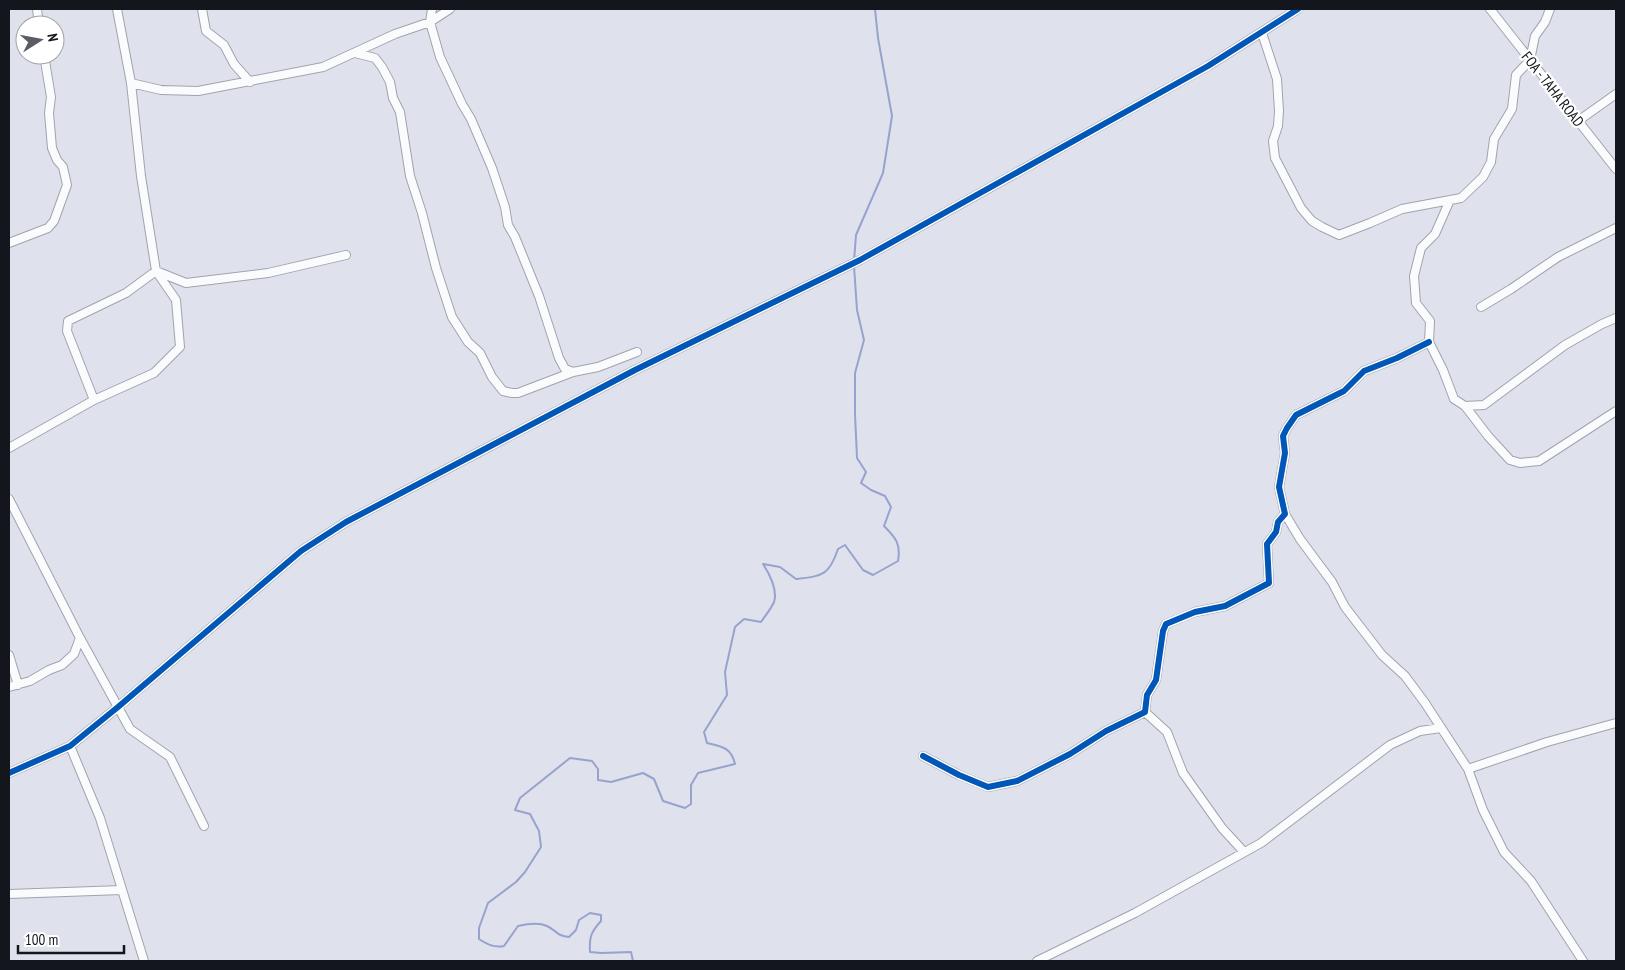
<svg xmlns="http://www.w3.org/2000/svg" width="1625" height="970" viewBox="0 0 1625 970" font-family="'PT Sans Narrow',sans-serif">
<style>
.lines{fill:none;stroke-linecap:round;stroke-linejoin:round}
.stream{stroke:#98a2ce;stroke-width:2}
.minor-casing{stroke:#a1a3ac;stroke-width:10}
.minor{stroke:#fafbfc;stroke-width:8}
.cycleway-casing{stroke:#fff;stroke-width:9}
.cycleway{stroke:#0057b8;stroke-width:6}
.labels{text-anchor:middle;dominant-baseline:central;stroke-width:4.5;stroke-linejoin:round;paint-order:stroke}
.street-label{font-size:15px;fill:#14161d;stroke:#fff}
</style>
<rect width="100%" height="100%" fill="#dfe2ed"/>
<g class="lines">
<path class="stream" d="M854,261l2,-26 27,-62 9,-57 -14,-78 -3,-29
M633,961l-2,-9 -30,1 -11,-1c-1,-15 1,-20 11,-31v-6l-11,-2 -11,7 -3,10 -7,7c-12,-1 -12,-6 -22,-11 -9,-4 -20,-2 -29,0l-14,20c-9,2 -18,-2 -25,-7v-11l9,-25 28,-21 9,-10 16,-25 -2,-16 -9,-17 -15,-4 5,-12 50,-40 22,3 6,8v11l13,2 32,-9 11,6 9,22 22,7 6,-4v-19l7,-12 37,-9c-4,-17 -13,-17 -28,-21l-3,-11 23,-37 -2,-23 10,-45 9,-8 17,3c4,-6 10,-13 13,-20 4,-12 -5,-29 -11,-38l17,3 16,12c26,-3 33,-3 42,-30l7,-4 18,25 10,5 25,-14c3,-17 -2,-23 -14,-35l7,-19 -6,-11 -14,-6 -10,-7 5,-11 -9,-14 -2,-44v-41l9,-33 -7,-30 -3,-44"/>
<defs>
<path id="minor" d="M37,9l2,16
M202,9l4,22 18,14 10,19 16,18
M432,9l-2,13 10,35 22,47 9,15 21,49 13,39 3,18 7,12 24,59 20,62 6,11 8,3 25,-5 39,-15
M1490,9l126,160
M1262,33l15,46 2,32 -1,15 -5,15 2,17 26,50 11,13 10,6 17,8 31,-12 32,-14 59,-11 22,-21 8,-15 3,-23 18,-30 4,-34 14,-15 5,-24 10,-14 5,-13
M355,53l20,5 7,9 8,15 3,16 7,14 10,64 12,37 14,55 16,49 16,25 12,11 12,24 11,14 9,2h6l55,-21
M131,83l30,7 37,1 125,-24 72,-33 35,-12 20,-13
M1578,121l38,-27
M1450,200l-15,34 -14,14 -7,28 2,27 14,18 -1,21 14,28 11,29 11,7 23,30 22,24 10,3 19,-2 77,-50
M9,243l39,-15 6,-7 13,-36 -4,-18 -6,-7 -5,-12 -3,-35 2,-16 -7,-42
M1481,307l30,-18 47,-32 58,-29
M94,400l-27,-69 1,-10 58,-28 30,-22 30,12 82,-10 78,-18
M1465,406l19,-1 81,-60 37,-21 14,-6
M9,448l85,-48 60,-27 26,-26 -4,-47 -20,-29 -15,-95 -10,-93 -14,-74
M9,499l71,139 -6,16 -12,11 -13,5 -19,11 -21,6
M1285,514l15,25 32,43 13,25 37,48 23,21 20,27 43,66 15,41 21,42 27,29 52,80
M80,638l50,91 40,28 34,69
M9,655l9,30
M1145,712l22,20 16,41 39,55 22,24
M70,746l30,72 44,143
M923,756l36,19 29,12 29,-6 53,-27 36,-23 39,-19 2,-17 9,-15 7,-49 3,-7 29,-12 30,-6 44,-23 -2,-39 9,-12 2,-10 7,-8 -6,-27 6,-34 -2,-17 4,-8 9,-13 48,-24 20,-20 33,-13 32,-16
M1468,769l79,-27 69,-19
M9,773l61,-27 48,-39 183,-156 45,-29 289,-152 225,-110 348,-194 90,-57
M9,894l113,-4
M1037,961l98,-48 126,-70 129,-98 30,-14 21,-3"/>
</defs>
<use href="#minor" class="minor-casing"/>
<use href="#minor" class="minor"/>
<defs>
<path id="cycleway" d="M923,756l36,19 29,12 29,-6 53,-27 36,-23 39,-19 2,-17 9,-15 7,-49 3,-7 29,-12 30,-6 44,-23 -2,-39 9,-12 2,-10 7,-8 -6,-27 6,-34 -2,-17 4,-8 9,-13 48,-24 20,-20 33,-13 32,-16
M9,773l61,-27 48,-39 183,-156 45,-29 289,-152 225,-110 348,-194 90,-57"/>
</defs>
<use href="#cycleway" class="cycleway-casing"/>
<use href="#cycleway" class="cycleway"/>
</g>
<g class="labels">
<g class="street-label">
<text transform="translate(1553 89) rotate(52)">FOA - TAHA ROAD</text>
</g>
</g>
<rect width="1625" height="970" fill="none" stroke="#14161d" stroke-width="20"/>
<g transform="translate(40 40) rotate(79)"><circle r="24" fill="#ffffff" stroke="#a1a2a5"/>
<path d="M0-4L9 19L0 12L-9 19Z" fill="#5b5d66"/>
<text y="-8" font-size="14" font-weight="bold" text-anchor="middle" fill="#14161d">N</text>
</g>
<path d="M18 945v8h106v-8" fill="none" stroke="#14161d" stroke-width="2.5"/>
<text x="25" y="945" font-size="15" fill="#14161d" stroke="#ffffff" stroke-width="4" paint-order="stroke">100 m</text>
</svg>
